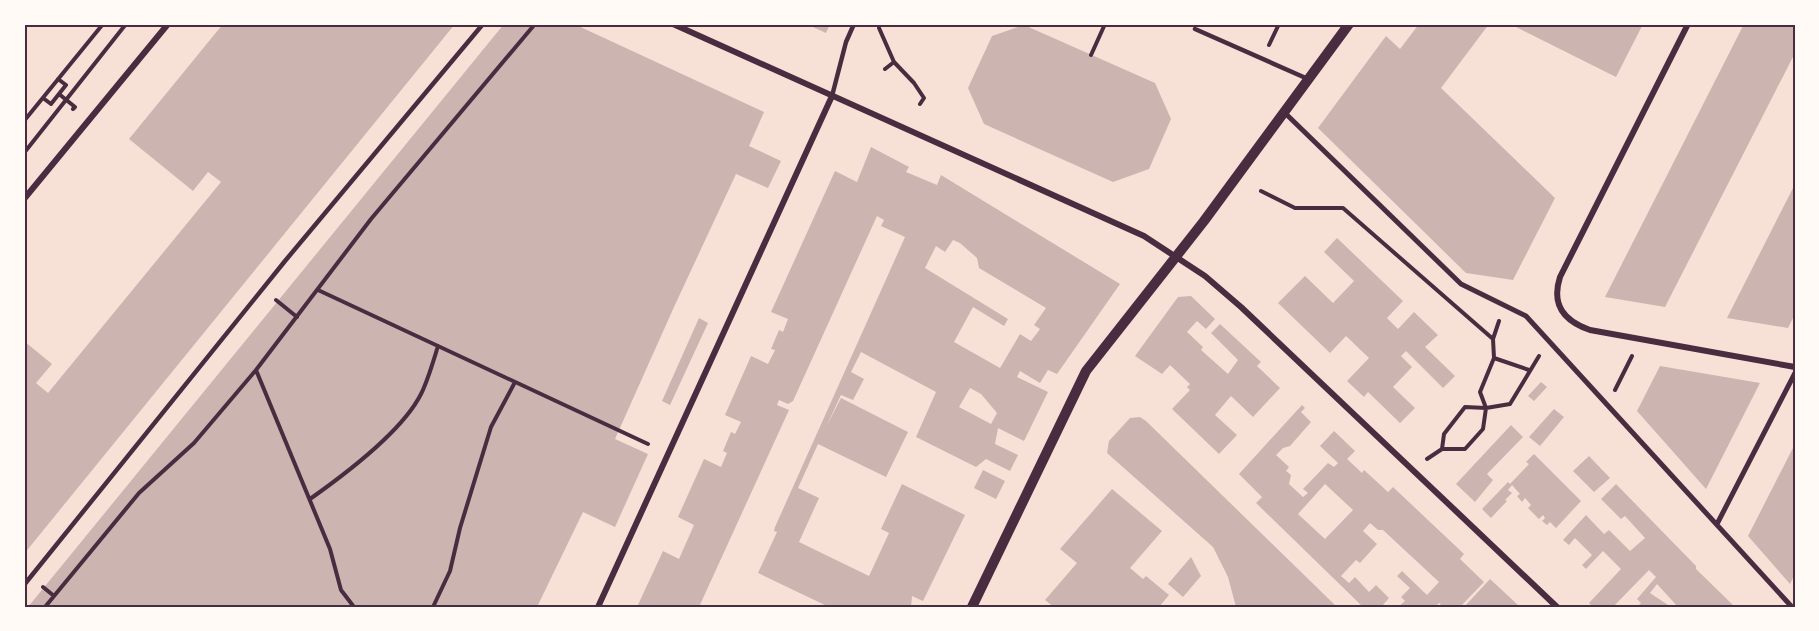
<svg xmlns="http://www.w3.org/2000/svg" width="1819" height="631" viewBox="0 0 1819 631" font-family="'Nunito Sans',sans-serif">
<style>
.building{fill:#ccb4b1;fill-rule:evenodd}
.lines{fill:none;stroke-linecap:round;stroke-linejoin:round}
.path{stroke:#4a2c40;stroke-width:4}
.service{stroke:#4a2c40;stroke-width:4.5}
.pedestrian{stroke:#4a2c40;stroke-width:5}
.minor{stroke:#4a2c40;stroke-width:6}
.tertiary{stroke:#4a2c40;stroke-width:10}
.neatline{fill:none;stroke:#4a2c40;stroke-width:2}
</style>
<rect width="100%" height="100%" fill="#f7e1d7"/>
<path class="building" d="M223,24h232l-431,530v-213l28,23 -16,19 12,10 173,-211 -13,-10 -15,19 -64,-52z
M504,24h70l190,88 -15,34 32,15 -13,27 -32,-14 -62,133 -59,132 33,15 -33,73 -32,-15 -46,95h-509z
M806,24h24l-4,9z
M1419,24h70l-48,64 114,110 -42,82 -47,-7 -148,-145 68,-92 14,13z
M1510,24h133l-27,53z
M1744,24h51v29l-130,254 -60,-10z
M1024,25l131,58 16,36 -22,50 -36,13 -129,-58 -16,-36 24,-52z
M871,147l38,20 -3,5 31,13 4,-10 179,109 -63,90 -9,-4 -8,13 -20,-12 -3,6 31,15 -24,49 -26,-13 -3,16 23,11 -8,16 -24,-12 -10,8 -60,-30 20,-45 -75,-40 -10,20 13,7 -11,21 -12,-5 -15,32 15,-29 67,34 -22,45 -68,-33 -20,44 21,10 -20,44 70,34 20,-43 -8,-4 21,-45 63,31 -42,86 -11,-5 -1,11h-82l-71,-34 19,-41 -3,-1 1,-4 130,-290 -24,-11 3,-6 -7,-4 -84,185 -5,3 -9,-4 -2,5 12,5 -90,197h-62l26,-56 16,8 15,-34 -16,-8 26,-58 17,8 6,-14 -4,-2 8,-19 4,2 6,-12 -16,-7 26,-59 17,8 7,-14 -4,-1 8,-19 4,2 5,-13 -17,-7 64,-141 22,11zM953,240l7,3 17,15 2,10 67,40 -12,17 6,4 -9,12 -11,-7 -20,34 -46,-26 19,-35 31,19 4,-7 -83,-51 11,-22 9,6zM970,388l11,6 16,19 -6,11 -32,-17z
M1795,184v130l-7,14 -61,-10z
M1337,238l66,63 -16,17 11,11 16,-17 24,23 -13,12 30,29 -12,12 -37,-37 -5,5 11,11 -19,20 22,21 -15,15 -32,-31 -4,5 -17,-16 22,-23 -23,-22 -16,17 -52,-50 27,-27 28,27 21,-22 -30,-29z
M1191,296l24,23 -9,10 -9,-8 -10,11 16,15 -2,3 27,24 10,-14 -27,-27 9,-9 41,38 -4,4 23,22 -27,29 -22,-21 -16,19 22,20 -18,19 -47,-45 18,-19 -3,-3 3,-3 -20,-19 -8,9 -27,-18 43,-59z
M699,318l9,5 -38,82 -8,-4z
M1660,366l100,17 -54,106 -69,-78z
M1541,382l6,5 -13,14 -6,-5z
M1302,405l3,3 -4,4 10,10 -21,24 -7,2 -7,7 13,12 -3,4 5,4 -2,9 14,13 5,-4 -5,-4 25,-26 6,4 4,-4 -18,-17 14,-15 21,20 -8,8 15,14 2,-3 24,22 5,-5 71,67 -4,5 24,23 -24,25h-17l-4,-4 -4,4h-37l7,-6 -4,-4 9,-9 -13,-12 5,-5 25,24 12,-13 -56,-52h-5l-8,-7 -7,8 14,13 -17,19 -4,-3 -15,16 8,7 6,-6 14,15 7,-7 13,13 -6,7 2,2h-22l-107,-104 6,-6 -23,-23zM1325,484l28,26 -28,29 -27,-25z
M1554,409l10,8 -24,29 -11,-9z
M1140,417l6,4 191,186h-101l-8,-30 -15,-30 -106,-94 2,-12 21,-23z
M1511,425l12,12 -36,37 6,6 -18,22 -19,-18z
M1795,444v130l-5,10 -42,-48z
M1534,454l47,47 -25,27 -6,-6 -3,3 -5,-4 3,-3 -2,-3 -4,4 -11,-11 3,-3 -6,-7 -3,4 -5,-6 3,-2 -8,-9 -4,5 4,3 -7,7 2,1 -16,17 -9,-9 26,-27 2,2 19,-20 -3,-2z
M1589,456l21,22 -16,14 -21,-21z
M983,470l22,11 -9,18 -22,-11z
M1616,484l80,82v3l39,38h-57l-21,-23 -7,9 18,12 -2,2h-29l4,-4 -4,-4 19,-22 -7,-7 -36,37h-20l-4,-4 32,-34 -18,-18 -17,18 -4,-4 10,-10 -17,-17 -6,7 -6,-5 23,-25 18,19 5,-4 21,21 15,-13 -20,-22 -4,3 -20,-20z
M1112,489l50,42 -32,37 13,11 3,-3 23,19 -10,12h-105l-9,-7 32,-37 -17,-14z
M1191,557l10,19 -18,21 -15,-13z
M1490,579l28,26 -2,2h-52z"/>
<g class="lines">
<path class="path" d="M879,28l15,34 20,21 10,15 -4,6
M1269,45l10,-21
M1091,55l14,-31
M885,69l9,-7
M59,94l16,13 -2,2
M43,98l8,6 15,-19 -8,-6
M24,121l79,-97
M24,153l102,-129
M1261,191l34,17h48l150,131
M318,290l330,154
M276,300l21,17
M1499,321l-6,18 1,19 -14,34 6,16 24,-4 29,-48
M1494,358l35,12
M1615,390l17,-34
M1427,459l15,-10h23l18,-20 3,-21 -21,-1 -21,27 -2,15
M310,499c34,-24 92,-67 111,-105 7,-14 12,-32 17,-48
M43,587l11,9
M45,607l94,-114 55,-50 62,-73
M354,607l-13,-17 -11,-41 -74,-179 115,-151 164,-195
M433,607l17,-36 10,-43 31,-101 24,-45"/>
<path class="service" d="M1195,29l113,50
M832,96l14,-54 8,-18
M24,585l261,-324 198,-237"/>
<path class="pedestrian" d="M1285,113l176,171 65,32 266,291
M1717,524l78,-151"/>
<path class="minor" d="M673,24l471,212 61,40 36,31 316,300
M1688,24l-128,253c-9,28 4,44 30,53l205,37
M24,199l144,-175
M598,607l234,-511"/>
<path class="tertiary" d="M972,607l114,-236 118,-150 145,-197"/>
</g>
<rect width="1819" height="631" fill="none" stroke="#fffaf5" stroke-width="51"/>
<rect x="26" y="26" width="1768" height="580" class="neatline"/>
</svg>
